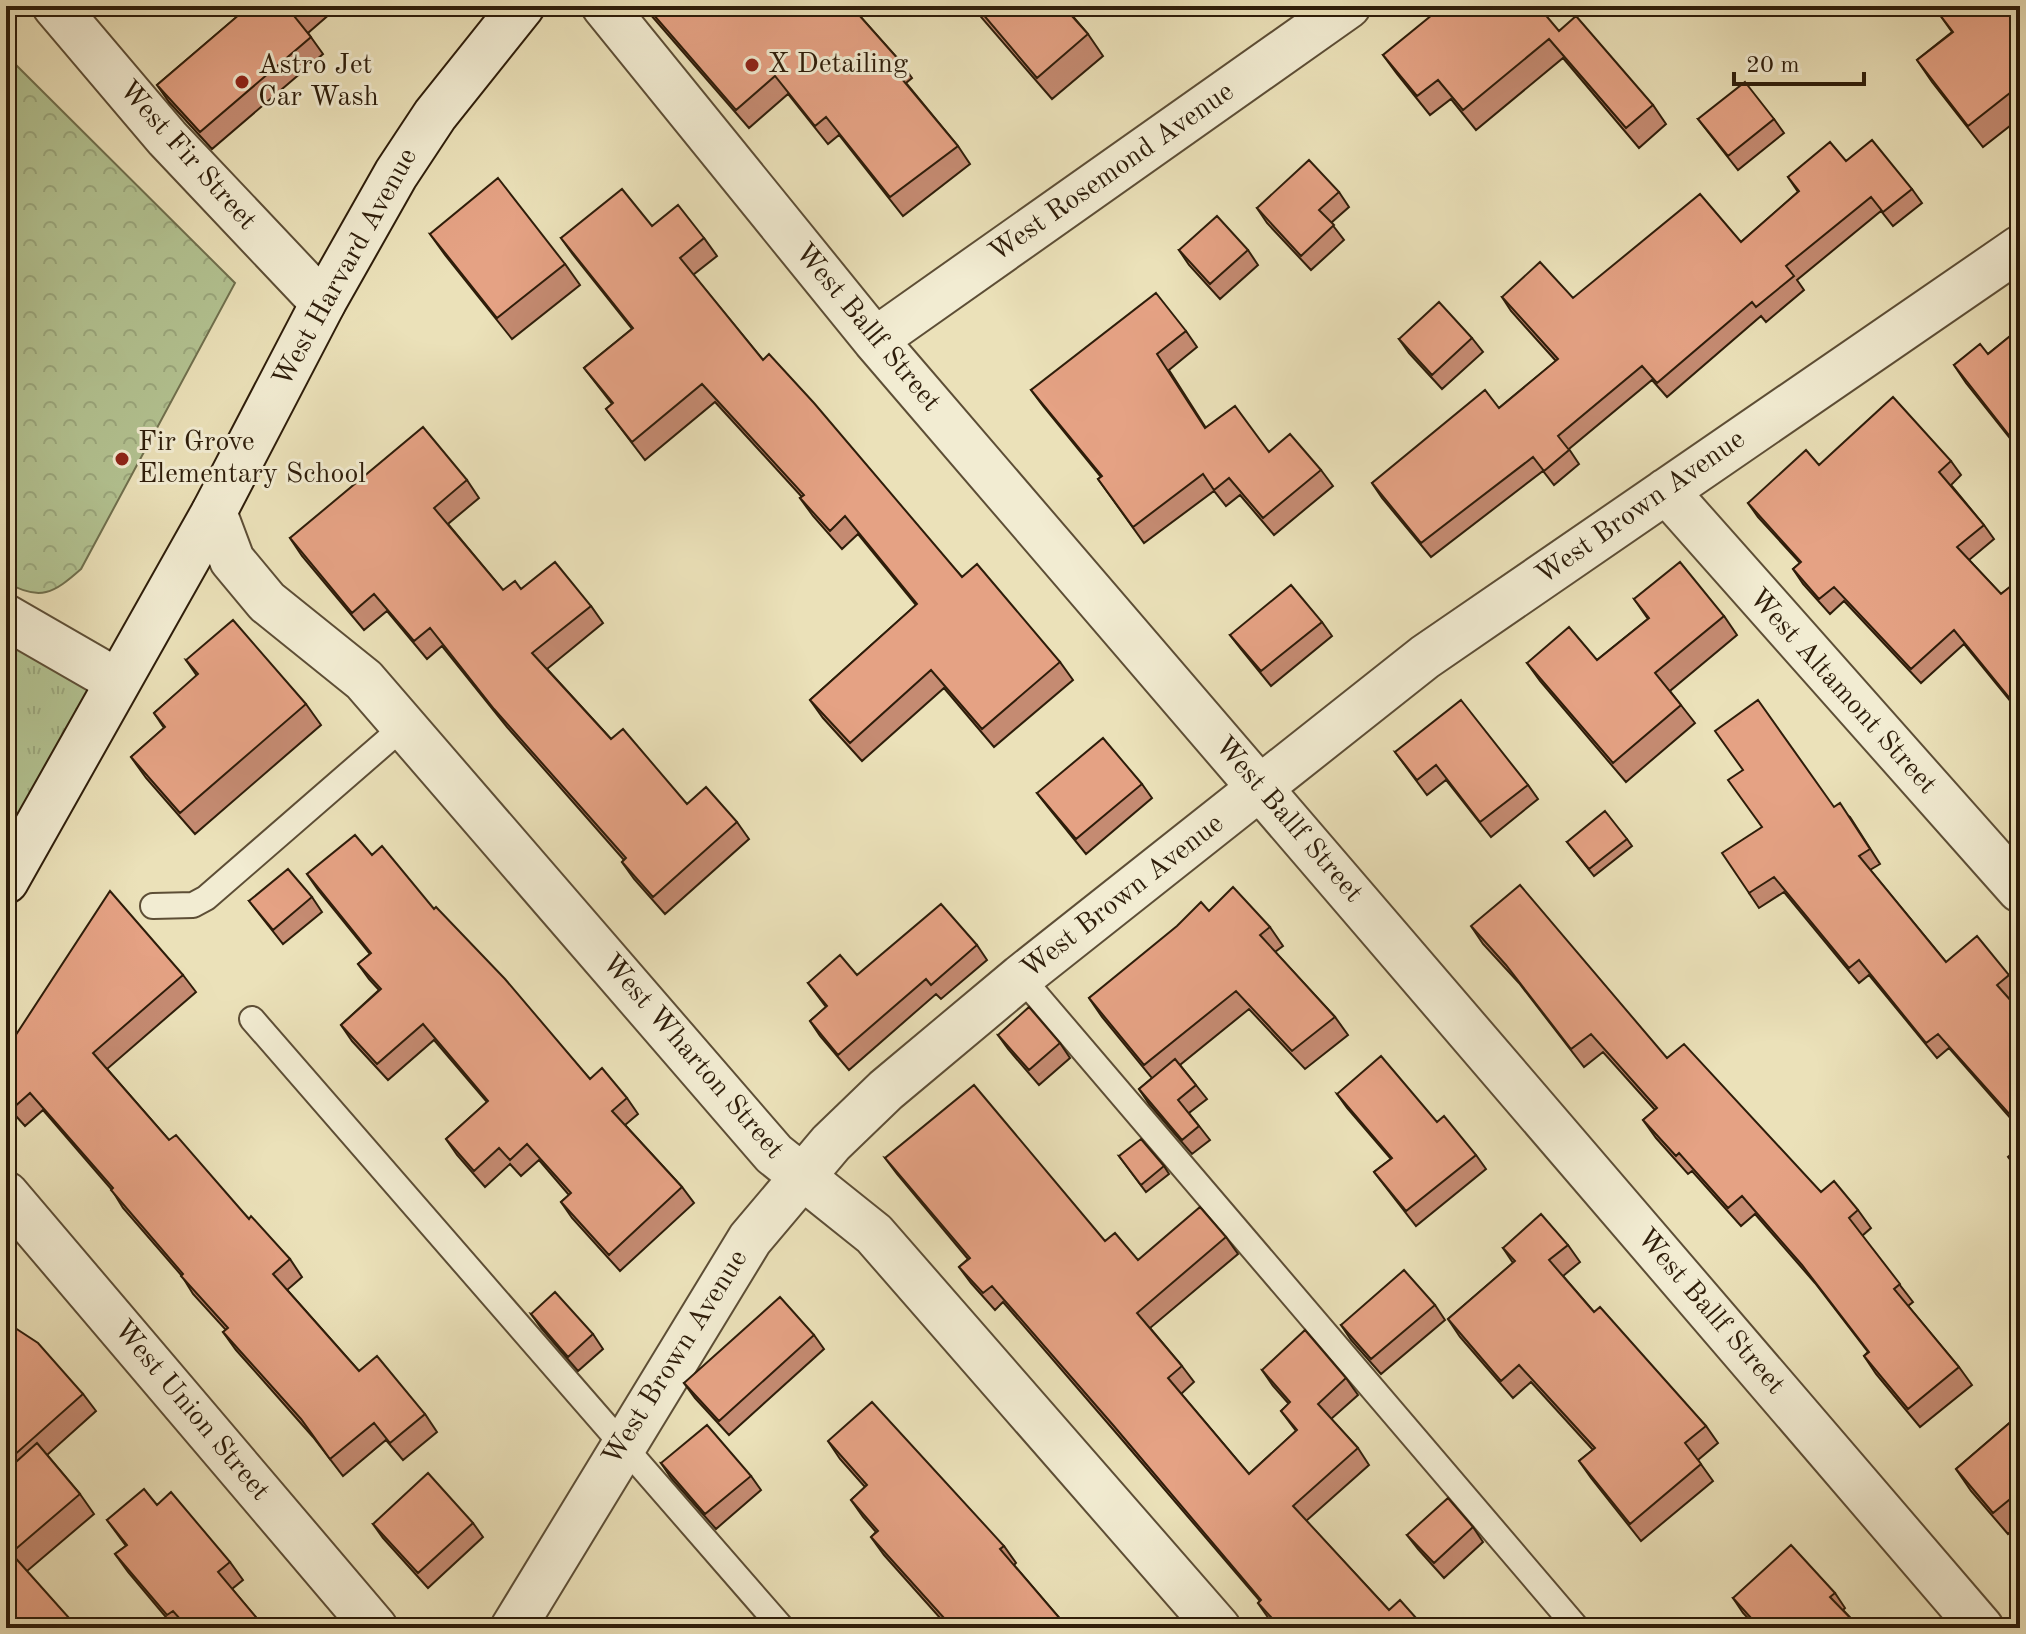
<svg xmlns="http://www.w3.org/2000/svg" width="2026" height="1634" viewBox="0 0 2026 1634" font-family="'Old Standard TT',serif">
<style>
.forest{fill:url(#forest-crowns);stroke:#70704e;stroke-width:2}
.park{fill:url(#park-tufts);stroke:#70704e;stroke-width:2}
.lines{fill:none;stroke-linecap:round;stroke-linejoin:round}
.service-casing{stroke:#5d4e36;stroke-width:28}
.minor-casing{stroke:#5d4e36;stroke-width:48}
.tertiary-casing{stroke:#5d4e36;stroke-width:48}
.secondary-casing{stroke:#2e1d0a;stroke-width:48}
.service{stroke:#f2ecd2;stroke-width:24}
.minor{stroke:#f2ecd2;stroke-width:44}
.tertiary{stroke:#f2ecd2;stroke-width:44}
.secondary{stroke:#f2ecd2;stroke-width:44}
.wall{fill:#c58b72;stroke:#2e1d0a;stroke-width:2}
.building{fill:#e5a284;stroke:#2e1d0a;stroke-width:2}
.poi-dot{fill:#8f2418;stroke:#f2ecd2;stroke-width:3}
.labels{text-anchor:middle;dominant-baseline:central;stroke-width:6;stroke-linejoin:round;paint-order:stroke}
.poi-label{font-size:28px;fill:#2e1d0a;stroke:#f2ecd2;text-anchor:start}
.street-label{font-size:28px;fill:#2e1d0a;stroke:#f2ecd2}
</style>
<defs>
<pattern id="forest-crowns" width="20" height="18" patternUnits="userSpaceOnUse" patternTransform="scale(2)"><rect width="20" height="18" fill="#b3c392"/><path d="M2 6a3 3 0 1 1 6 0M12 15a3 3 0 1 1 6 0" fill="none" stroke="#9aa77d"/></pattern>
<pattern id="park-tufts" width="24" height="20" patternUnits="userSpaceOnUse" patternTransform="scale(2)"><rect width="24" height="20" fill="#b3c392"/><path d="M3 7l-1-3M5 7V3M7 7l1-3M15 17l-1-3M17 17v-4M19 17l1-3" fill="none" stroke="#9aa77d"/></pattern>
</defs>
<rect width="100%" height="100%" fill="#ebe1b9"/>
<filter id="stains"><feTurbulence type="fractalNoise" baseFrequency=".0025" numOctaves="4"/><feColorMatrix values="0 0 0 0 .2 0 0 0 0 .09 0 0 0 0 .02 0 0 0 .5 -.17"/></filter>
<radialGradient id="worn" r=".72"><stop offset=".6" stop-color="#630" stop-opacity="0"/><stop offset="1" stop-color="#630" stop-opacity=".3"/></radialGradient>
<path class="forest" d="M6,55l229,228 -154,286c-27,24 -41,33 -75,13z"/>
<path class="park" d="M6,615l111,66 -111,200z"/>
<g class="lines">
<defs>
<path id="service" d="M153,906l40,-1 13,-7 198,-172
M1021,977l556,651
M252,1019l530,609"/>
<path id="minor" d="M55,6l112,132 156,165
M604,6l271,334 1106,1288
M875,340l473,-334
M1666,491l354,399
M214,512l18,48 35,42 97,78 410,474 100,80 344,394
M6,1194l369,434
M513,1628l237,-389 81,-96 55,-53 135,-113 404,-320 595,-409"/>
<path id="tertiary" d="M6,617l111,64"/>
<path id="secondary" d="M6,881l208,-369 109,-209 73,-129 39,-59 87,-109"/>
</defs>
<use href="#service" class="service-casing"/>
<use href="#minor" class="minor-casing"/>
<use href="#tertiary" class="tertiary-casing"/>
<use href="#secondary" class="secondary-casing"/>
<use href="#service" class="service"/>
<use href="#minor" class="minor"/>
<use href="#tertiary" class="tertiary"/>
<use href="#secondary" class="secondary"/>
</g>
<path class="wall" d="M232,6h107l-31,27 15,21 -111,95 -43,-47 -12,-17 82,-70z
M643,6h208l48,54 13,18 -6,5 52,63 12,18 -67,52 -64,-81 -11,9 -40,-50 -39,34z
M974,6h104l-8,7 18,21 15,22 -51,43 -71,-82z
M2020,6v112l-37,29 -51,-65 -15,-22 35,-28 -15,-21z
M1559,31l94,74 13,19 -27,24 -76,-90 -87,72 -25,-31 -21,16 -33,-41 -14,-19z
M1698,119h76l10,14 -46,37z
M1846,161l66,28 10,14 -29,23 -12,-15 -84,69 7,10 -38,32 -5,-6 -94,81 -15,-17 -83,69 10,15 -25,21 -11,-14 -112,86 -49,-59 -10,-15 127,-75 57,-47 -45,-50 -9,-14 71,1 168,-56 57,-50 -10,-15z
M1339,192l10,15 -18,16 13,17 -33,30 -44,-47 -10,-15z
M652,226l52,12 13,18 -24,19 70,85 199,217 98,85 13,18 -79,67 -50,-59 -82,73 -39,-43 -13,-18 106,-95 -58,-71 -16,15 -29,-33 -13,-18 2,-1 -87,-95 -70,58 -39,-51 6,-5 -28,-36 48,-39 -58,-73 -13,-18z
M430,234l135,30 15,21 -68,54 -67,-84z
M1179,250h69l10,15 -38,34 -31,-34z
M2020,328v123l-54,-68 -12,-18 34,-11z
M1186,331l11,16 -28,23 37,58 115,42 12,16 -59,49 -34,-40 -14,11 -12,-15 -70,52 -46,-64 3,-2 -58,-71 -12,-16z
M1472,338l11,14 -41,37 -33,-36 -10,-14z
M1951,461l10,14 -10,10 33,40 10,14 -25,21 32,34 19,-15v134l-56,-69 -43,39 -77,-82 -14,13 -27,-30 -10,-15 7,-6 -42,-46 -10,-14 71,-38z
M467,480l12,18 -31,26 55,66 18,-1 70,17 12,17 -56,46 64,70 76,65 50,18 12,17 -84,75 -31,-35 -12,-17 2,-2 -117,-133 -65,-81 -15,13 -40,-48 -23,19 -62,-74 -12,-18z
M1634,599l90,17 13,19 -67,56 25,32 -69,59 -86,-101 -13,-18 70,-3 51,-41z
M1322,622l10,14 -61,50 -30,-37 -11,-14z
M186,660l120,44 15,21 -126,109 -49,-56 -15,-21 33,-29 -10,-15 43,-37z
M1395,752l133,33 10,14 -47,38 -45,-57 -19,15z
M1142,784l10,14 -66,56 -38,-47 -11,-14z
M1834,807l16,10 30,47 -10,6 76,92 63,13 10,15 -10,8 11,13v118l-71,-81 -12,10 -68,-83 -10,8 -75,-91 -25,16 -10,-15z
M1627,839l5,7 -38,30 -27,-34z
M372,855l62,54 156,170 37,19 11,16 -13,11 57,62 12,16 -74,68 -48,-53 -11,-16 8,-7 -30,-35 -18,16 -11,-12 -25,23 -28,-32 -11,-16 41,-37 -53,-62 -46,40 -36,-39 -11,-16 38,-35 -10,-11 -11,-15 12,-10 -52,-64 -11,-16z
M312,897l10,15 -39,32 -34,-43z
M1209,911l61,16 13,19 -8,6 60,65 13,18 -43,34 -56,-60 -69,56 27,34 -18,14 21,27 -18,14 -43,-50 -10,-15 13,-11 -50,-61 -13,-19z
M1471,926l196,132 154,134 37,18 13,18 -9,8 51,66 -5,4 51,61 13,18 -52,42 -44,-53 -12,-18 4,-4 -53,-69 -60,-69 -14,12 -49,-55 -4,3 -32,-36 -13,-18 12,-10 -52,-58 -19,15 -65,-84 -36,-39z
M977,945l10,15 -46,39 -5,-5 -87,76 -29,-34 -10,-15 16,-14 -18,-24 49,-8z
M183,975l13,17 -89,77 62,71 121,119 12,18 -15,13 72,81 66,43 12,18 -34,28 -17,-20 -43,36 -30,-39 -77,-87 -13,-18 3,-2 -33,-36 -11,-18 -59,-68 -11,-18 -69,-80 -18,16 -19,-21v-55z
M998,1035l62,8 10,15 -31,27 -31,-36z
M1337,1094l139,61 10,14 -70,57 -42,-54 17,-13 -44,-51z
M1119,1156l45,10 5,8 -23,18z
M885,1158l220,83 33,19 88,-23 12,17 -88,74 32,38 12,16 -13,12 68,80 47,-43 -15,-20 8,-7 -16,-18 -11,-16 84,8 12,17 -27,24 27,29 11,17 -63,56 83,89 36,18h-148l-8,-9 -11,-16 2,-2 -136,-159 -121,-140 -8,8 -24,-27 -12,-16 9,-8 -71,-85z
M1568,1245l12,17 -17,14 31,36 112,114 12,17 -20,17 15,21 -72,60 -50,-63 -12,-17 14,-11 -62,-68 -18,16 -53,-61 -12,-18 65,-56 -10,-15z
M1435,1305l10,15 -64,54 -30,-34 -10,-15z
M531,1314l62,20 10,15 -25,22 -37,-43z
M6,1322l77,72 13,17 -49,44 33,39 14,20 -67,57 -21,57 7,-163 -7,-8z
M814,1335l10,14 -95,86 -34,-37 -11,-15z
M2020,1414v110l-12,10 -37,-43 -15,-22z
M828,1441l176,105 12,17 -2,2 54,63h-119l-65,-73 -13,-18 5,-5 -13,-15 -12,-17 14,-13 -25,-28z
M661,1463l90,13 10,14 -45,39 -45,-51z
M157,1505l73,57 13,18 -11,9 33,39h-90l-47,-56 -13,-18 11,-8 -19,-26z
M473,1523l10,14 -55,51 -45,-50 -10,-14z
M1473,1527l10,15 -39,36 -26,-29 -11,-14z
M1835,1593l10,15 -2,2 17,18h-103l-14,-15 -10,-15z"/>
<path class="building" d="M233,6h73l-12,10 17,21 -111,95 -43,-47 83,-71z
M646,6h205l48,54 -8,6 67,80 -68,51 -64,-80 -11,9 -40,-50 -39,34z
M976,6h87l25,28 -51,44z
M1443,6h95l21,25 17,-15 77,89 -27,23 -77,-89 -86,71 -25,-30 -21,16 -34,-41z
M1944,6h76v79l-52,41 -51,-66 36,-28 -16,-21z
M1745,82l29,37 -46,37 -30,-37z
M1872,140l40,49 -29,23 -12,-15 -85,69 8,10 -38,31 -4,-5 -95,81 -15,-17 -84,70 11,14 -25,21 -11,-14 -112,86 -49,-60 113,-93 14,18 59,-49 -56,-62 38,-35 33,36 127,-104 41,48 58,-51 -11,-14 42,-35 16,19z
M1309,160l30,32 -20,18 15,15 -33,31 -44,-48z
M498,178l67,86 -68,54 -67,-84z
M622,189l30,37 26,-21 26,33 -24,20 83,102 6,-6 45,49 148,174 15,-13 83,98 -78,67 -51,-59 -81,73 -40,-43 107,-96 -72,-88 -15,15 -30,-33 4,-3 -102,-111 -70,58 -26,-33 7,-6 -29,-35 49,-40 -72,-90z
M1217,216l31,34 -38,34 -31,-34z
M1156,293l30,38 -29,23 48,74 30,-22 34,46 21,-18 31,36 -58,48 -34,-40 -15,12 -11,-16 -70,53 -35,-48 4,-3 -71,-86z
M1439,302l33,36 -40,37 -33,-36z
M2020,328v104l-8,7 -58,-74 26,-21 8,10z
M1893,397l58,64 -12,11 45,53 -27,22 44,47 19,-15v132l-66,-81 -43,39 -77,-82 -15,12 -26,-30 8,-7 -53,-59 58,-53 13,15z
M423,427l44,53 -33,28 69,82 12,-9 6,8 34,-27 36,44 -59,47 79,86 12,-10 64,75 19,-17 31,35 -84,75 -31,-35 4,-4 -132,-149 -64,-81 -16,13 -40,-47 -22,19 -62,-75z
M1680,562l44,54 -69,57 26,32 -68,58 -86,-100 42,-36 28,33 52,-42 -15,-19z
M1291,585l31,37 -61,49 -31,-36z
M233,620l73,84 -126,109 -49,-56 34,-30 -11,-14 44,-39 -12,-14z
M1461,700l67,85 -48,37 -44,-57 -19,15 -22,-28z
M1758,700l76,107 6,-4 30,46 -11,7 87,106 31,-26 32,39 -12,10 23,26v115l-82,-92 -12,9 -67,-83 -10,8 -75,-91 -25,16 -27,-40 40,-26 -34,-47 15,-10 -28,-39z
M1103,738l39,46 -66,55 -39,-46z
M1605,811l22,28 -38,30 -22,-27z
M355,835l17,20 10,-9 52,63 2,-2 69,72 85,100 12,-11 25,30 -15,13 70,76 -73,68 -48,-53 10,-9 -44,-49 -17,16 -11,-12 -25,23 -28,-32 42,-38 -65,-77 -46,40 -36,-39 40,-36 -23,-25 13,-11 -64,-79z
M288,869l24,28 -39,33 -24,-29z
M1520,885l147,173 17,-14 137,148 13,-11 24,29 -9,8 51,66 -6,5 65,78 -51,42 -44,-53 5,-4 -67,-87 -60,-69 -14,12 -49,-55 -3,3 -33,-36 14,-12 -66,-74 -20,15 -65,-84 -35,-39z
M1233,887l37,40 -10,8 75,82 -43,34 -56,-60 -92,74 -55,-67 88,-72 24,-24 8,9z
M110,891l73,84 -90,78 76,87 7,-5 73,84 2,-3 39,43 -17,15 86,97 18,-15 48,58 -35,29 -16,-20 -44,36 -29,-40 -78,-87 5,-4 -47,-52 2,-2 -72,-84 2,-2 -83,-95 -18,16 -6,-8v-51z
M941,904l36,41 -46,40 -5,-6 -88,76 -28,-34 17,-15 -19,-23 32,-28 17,20z
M1029,1007l31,36 -31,27 -31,-35z
M1381,1056l56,66 7,-6 32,39 -70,56 -32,-39 18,-14 -55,-64z
M1175,1059l21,26 -18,15 21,26 -17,14 -43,-51z
M974,1085l131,156 10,-8 23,27 62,-53 26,30 -89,76 45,53 -14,12 81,96 48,-44 -16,-19 9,-9 -28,-32 43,-40 41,48 -28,26 40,44 -65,58 96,104 11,-10 25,28h-107l-2,-2 -2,2h-33l-23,-25 3,-3 -148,-175 -121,-139 -9,7 -24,-26 11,-9 -85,-100z
M1141,1139l23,27 -23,19 -22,-29z
M2020,1147v25l-12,-15z
M1541,1214l27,31 -19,15 45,52 6,-5 106,119 -21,17 16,21 -71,60 -51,-63 16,-13 -76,-83 -18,16 -53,-62 67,-58 -12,-13z
M1404,1270l31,35 -64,54 -30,-34z
M555,1292l38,42 -25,23 -37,-43z
M780,1297l34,38 -95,86 -35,-38z
M6,1322l32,21 45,51 -72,64 -5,-5z
M2020,1357v10l-5,-6z
M872,1402l132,144 -4,3 68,79h-115l-82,-91 7,-6 -27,-31 16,-15 -39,-44z
M2020,1414v77l-27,22 -37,-44z
M707,1425l44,51 -46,38 -44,-51z
M37,1443l43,51 -69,59 67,75h-72v-157z
M428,1473l45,50 -55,50 -45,-49z
M144,1489l13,16 14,-13 59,70 -12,10 47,56h-77l-15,-17 -6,4 -52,-61 12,-9 -20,-25z
M1448,1498l25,29 -39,36 -27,-28z
M1791,1545l44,48 -5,4 30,31h-100l-27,-30z"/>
<g class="poi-dot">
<circle cx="752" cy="65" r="8"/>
<circle cx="242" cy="82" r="8"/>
<circle cx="122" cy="459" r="8"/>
</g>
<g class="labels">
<g class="poi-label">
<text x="768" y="65">X Detailing</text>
<text x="258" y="66">Astro Jet<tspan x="258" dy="32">Car Wash</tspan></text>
<text x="138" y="443">Fir Grove<tspan x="138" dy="32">Elementary School</tspan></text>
</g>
<g class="street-label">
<text transform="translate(187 156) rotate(48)">West Fir Street</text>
<text transform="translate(1112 173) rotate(-35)">West Rosemond Avenue</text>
<text transform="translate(346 268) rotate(-61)">West Harvard Avenue</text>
<text transform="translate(867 328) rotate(50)">West Ballf Street</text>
<text transform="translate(1641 508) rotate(-35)">West Brown Avenue</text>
<text transform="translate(1842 692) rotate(48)">West Altamont Street</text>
<text transform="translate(1288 820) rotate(49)">West Ballf Street</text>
<text transform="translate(1123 897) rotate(-38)">West Brown Avenue</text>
<text transform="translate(692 1057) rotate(49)">West Wharton Street</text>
<text transform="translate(1710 1312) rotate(49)">West Ballf Street</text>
<text transform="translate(676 1358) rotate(-58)">West Brown Avenue</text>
<text transform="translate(191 1411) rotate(50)">West Union Street</text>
</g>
</g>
<rect width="2026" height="1634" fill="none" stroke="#ebe1b9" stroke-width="32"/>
<rect x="8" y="8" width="2010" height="1618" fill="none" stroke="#2e1d0a" stroke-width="4"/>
<rect x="16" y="16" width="1994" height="1602" fill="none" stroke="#2e1d0a" stroke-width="2"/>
<path d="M1734 72v12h130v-12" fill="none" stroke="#2e1d0a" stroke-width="4"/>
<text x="1746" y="72" font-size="24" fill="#2e1d0a" stroke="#f2ecd2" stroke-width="6" paint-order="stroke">20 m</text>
<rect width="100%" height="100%" filter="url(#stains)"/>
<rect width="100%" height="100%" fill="url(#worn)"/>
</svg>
